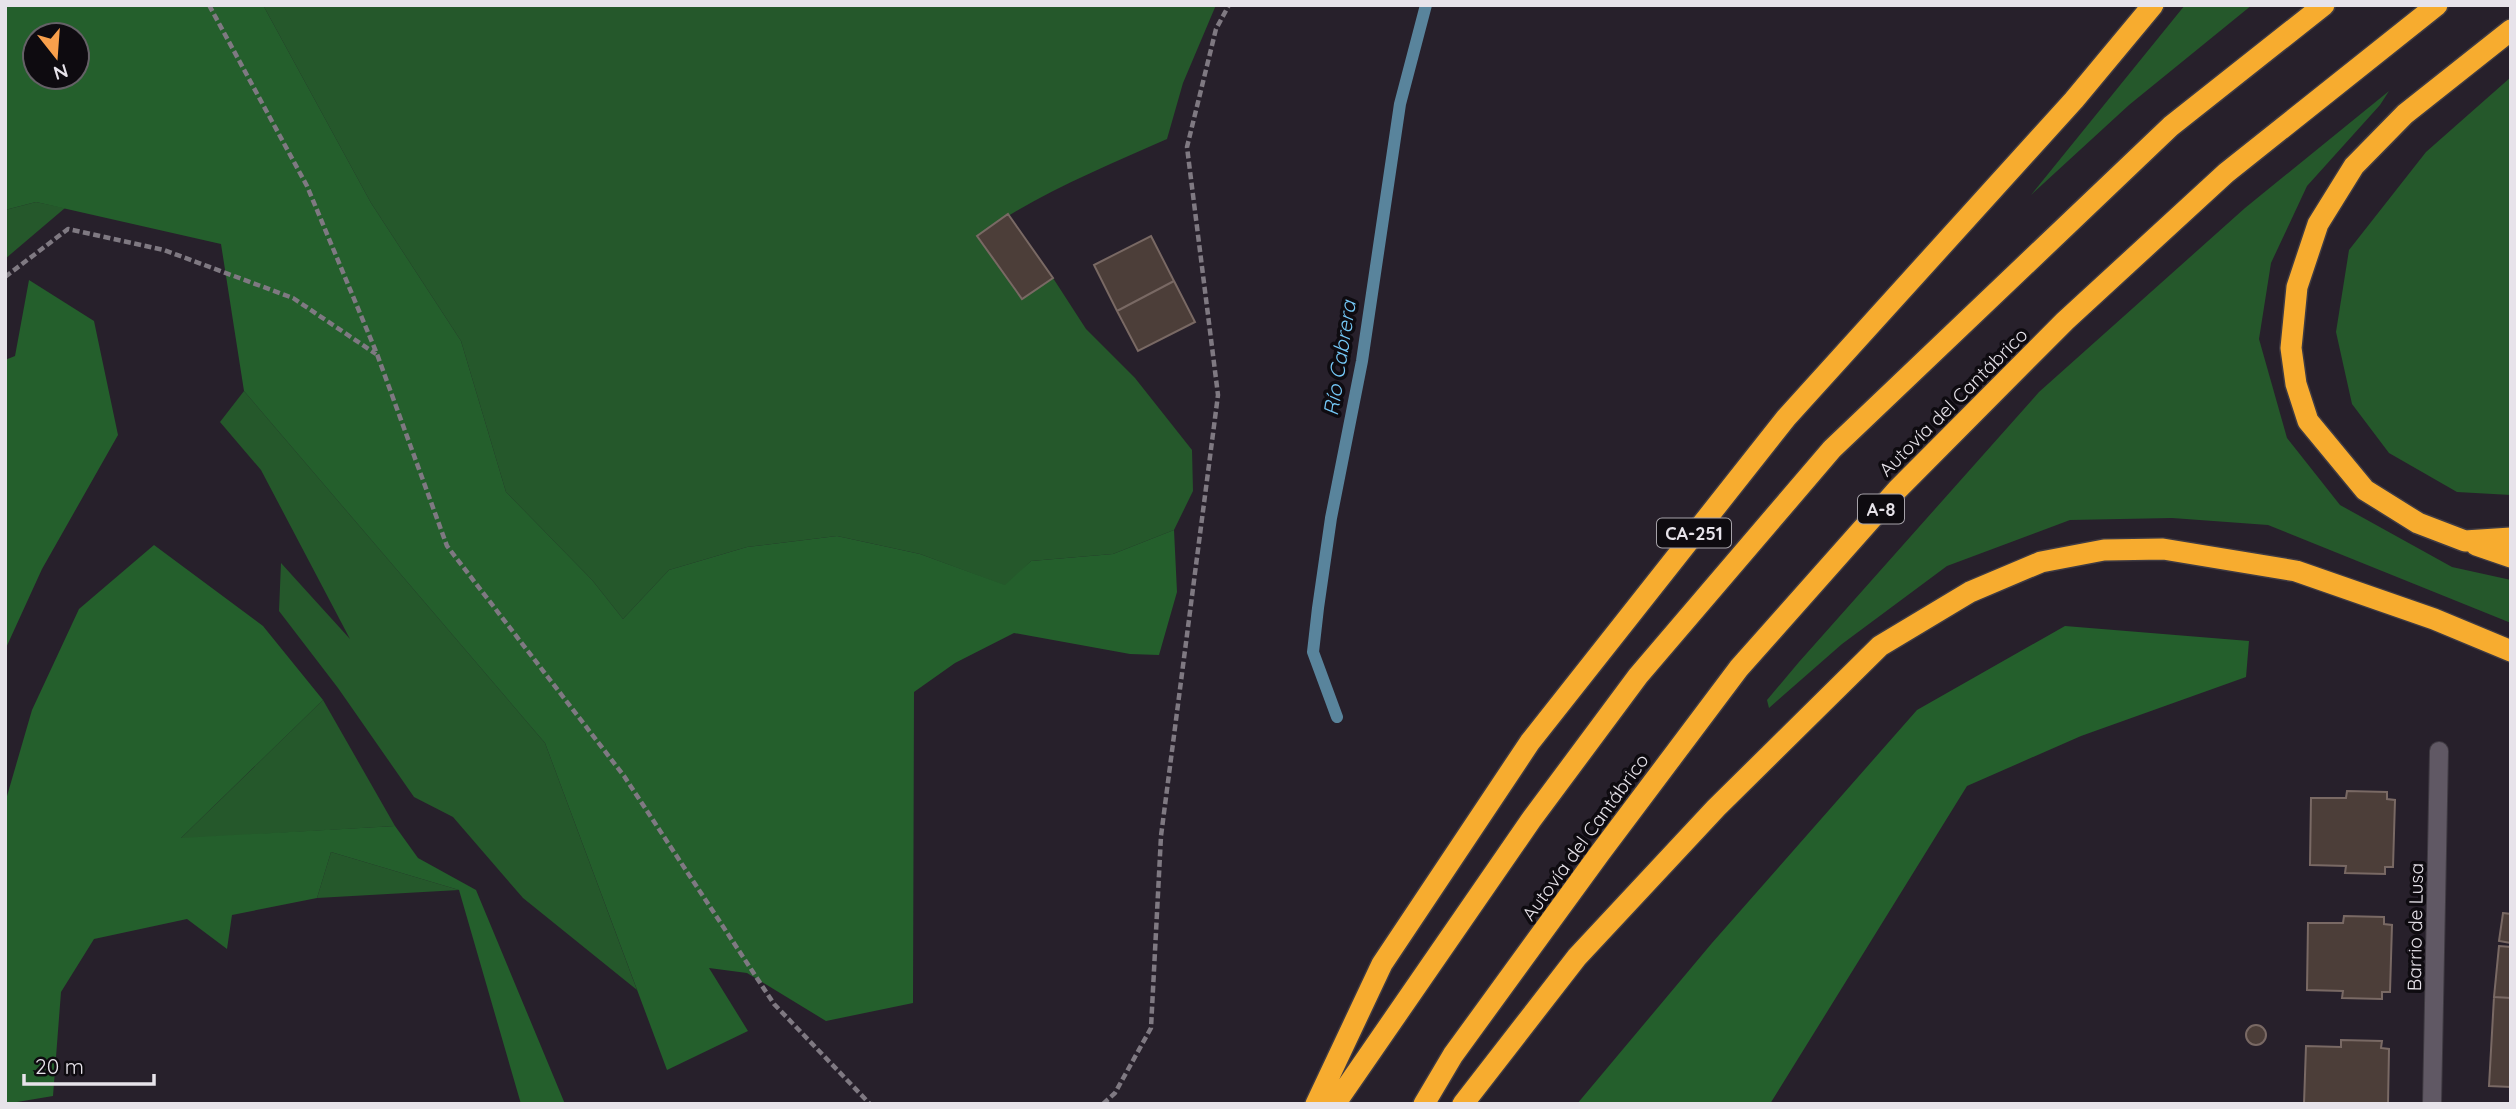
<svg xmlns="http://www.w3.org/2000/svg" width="2516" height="1109" viewBox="0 0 2516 1109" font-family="Quicksand,sans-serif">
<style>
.green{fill:#25582b}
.forest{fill:#245f2c;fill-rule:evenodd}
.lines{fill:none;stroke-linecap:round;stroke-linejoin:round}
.stream{stroke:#59849c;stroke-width:12}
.building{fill:#4c3e39;stroke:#796964;stroke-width:2}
.minor-casing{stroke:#3f3a42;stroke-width:20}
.motorway-casing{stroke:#3f3a42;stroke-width:24}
.path{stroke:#7f7982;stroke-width:4.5;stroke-dasharray:7 3.5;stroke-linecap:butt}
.minor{stroke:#605864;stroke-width:18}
.motorway{stroke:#f7ac2f;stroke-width:21}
.labels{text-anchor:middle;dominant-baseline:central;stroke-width:7;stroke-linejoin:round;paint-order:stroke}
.shield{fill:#0e0b10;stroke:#a6a2a9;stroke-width:2}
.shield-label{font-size:18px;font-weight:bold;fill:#e7e3ea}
.street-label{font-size:19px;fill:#e7e3ea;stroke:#0e0b10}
.water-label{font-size:21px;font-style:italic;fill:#75c9f8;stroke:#0e0b10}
</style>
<rect width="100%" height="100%" fill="#27202b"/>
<path class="green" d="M263,5h953l-33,78 -16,56c-66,29 -131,56 -190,97l45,63 31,-21 33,51 49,49 57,72 1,41 -19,39 -61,24 -82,7 -25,25 -86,-32 -83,-18 -90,11 -78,23 -46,49 -31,-39 -86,-88 -45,-151 -90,-138z
M2185,5h67l-123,100 -98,90z
M2511,77v418l-54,-3 -68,-39 -37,-49 -16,-72 13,-82 77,-98z
M2389,91l-9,14 -73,81 -36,77 -12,76 28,99 53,67 112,62 59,13v43l-243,-98 -96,-7 -102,2 -123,46 -105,78 -73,64 -2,-8 32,-38 240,-270 206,-184z
M36,202l29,6 -60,51v-49z
M244,391l301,352 92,247 -114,-92 -70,-81 -39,-20 -76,-109 -59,-77 2,-48 69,76 -89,-169 -41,-48z
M323,700l72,126 -215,13z
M331,852l128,38 -142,8z"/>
<path class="forest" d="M5,5h258l108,198 90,138 45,151 86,88 31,39 46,-49 78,-23 90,-11 83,18 85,31 26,-24 82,-7 61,-24 3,62 -18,63 -29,-1 -116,-21 -59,30 -41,29 -1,311 -87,18 -79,-48 -38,-5 39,63 -81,39 -122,-327 -301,-352 -23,-147 -185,-42 -31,8zM35,35h42v42h-42z
M29,280l65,41 24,114 -76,134 -37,81v-290l10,-4z
M154,545l109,81 60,74 -142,138 214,-12 23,32 58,32 89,214h-44l-62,-214 -128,-38 -14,46 -85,17 -5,34 -40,-30 -93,20 -33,53 -8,104 -48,8v-301l27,-93 47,-101z
M2065,626l184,15 -3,36 -165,59 -114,50 -197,318h-193l135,-161 205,-233z"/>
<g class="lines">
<path class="stream" d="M1337,717l-24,-65 5,-44 13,-90 31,-157 38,-257 26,-99"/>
</g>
<path class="building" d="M1008,214l45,64 -31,21 -45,-63z
M1151,236l23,45 -57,30 -23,-46z
M1174,281l21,41 -57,29 -21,-40z
M2347,791l40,1v7l8,1 -2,67h-8v7l-40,-1 1,-7 -36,-1 1,-67h35z
M2503,913l8,1v29l-12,-2z
M2344,916l40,1v7l8,1 -2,67h-8v7l-40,-1 1,-7 -36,-1 1,-67h35z
M2499,946l12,1v51l-17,-1z
M2494,997l17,1v89l-22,-1z
M2246 1035a10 10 0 1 1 20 0a10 10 0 1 1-20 0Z
M2341,1040l41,1 -1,7 8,1 -1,55h-84l2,-58 35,1z"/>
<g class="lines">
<defs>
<path id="minor" d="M2432,1104l7,-353"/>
<path id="motorway" d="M2511,30l-106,84 -51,52 -36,58 -21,63 -6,61 5,36 12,37 57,69 53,33 47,18 46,-3
M2476,545l35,12
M1316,1104l66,-140 148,-222 256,-324 288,-318 79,-95
M1335,1104l196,-284 107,-144 194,-227 339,-323 153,-121
M1424,1104l29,-49 147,-202 139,-185 158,-178 168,-169 161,-148 211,-168
M1463,1104l114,-147 139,-149 164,-162 90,-54 71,-30 63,-12 59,-1 133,22 138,48 77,32"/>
</defs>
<use href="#minor" class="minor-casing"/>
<use href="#motorway" class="motorway-casing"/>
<path class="path" d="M209,5l98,181 70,168 70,192 177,230 150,228 96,100
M5,277l63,-48 96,21 129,48 83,56
M1103,1104l12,-11 36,-65 10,-192 57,-441 -31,-248 29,-118 13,-24"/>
<use href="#minor" class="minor"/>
<use href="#motorway" class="motorway"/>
</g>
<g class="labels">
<g class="shield">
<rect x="1858" y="494.5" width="46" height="29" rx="5"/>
<rect x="1657" y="518.5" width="74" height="29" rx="5"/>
</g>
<g class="shield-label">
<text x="1881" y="509">A-8</text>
<text x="1694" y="533">CA-251</text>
</g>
<g class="street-label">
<text transform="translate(1953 402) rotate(-45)">Autovía del Cantábrico</text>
<text transform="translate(1585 837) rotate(-54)">Autovía del Cantábrico</text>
<text transform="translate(2415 927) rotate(-89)">Barrio de Lusa</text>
</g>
<g class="water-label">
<text transform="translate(1339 358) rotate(-81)">Río Cabrera</text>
</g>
</g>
<rect width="2516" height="1109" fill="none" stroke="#e7e3ea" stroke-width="14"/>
<g transform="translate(56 56) rotate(163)"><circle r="33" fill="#0e0b10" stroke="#656167" stroke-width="2"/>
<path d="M0-5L12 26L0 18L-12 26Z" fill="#f9a04c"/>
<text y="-10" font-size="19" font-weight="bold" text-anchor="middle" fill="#e7e3ea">N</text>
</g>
<path d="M24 1074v10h130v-10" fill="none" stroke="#e7e3ea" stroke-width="3.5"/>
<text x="35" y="1074" font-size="21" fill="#e7e3ea" stroke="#0e0b10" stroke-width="5" paint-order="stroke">20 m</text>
</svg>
